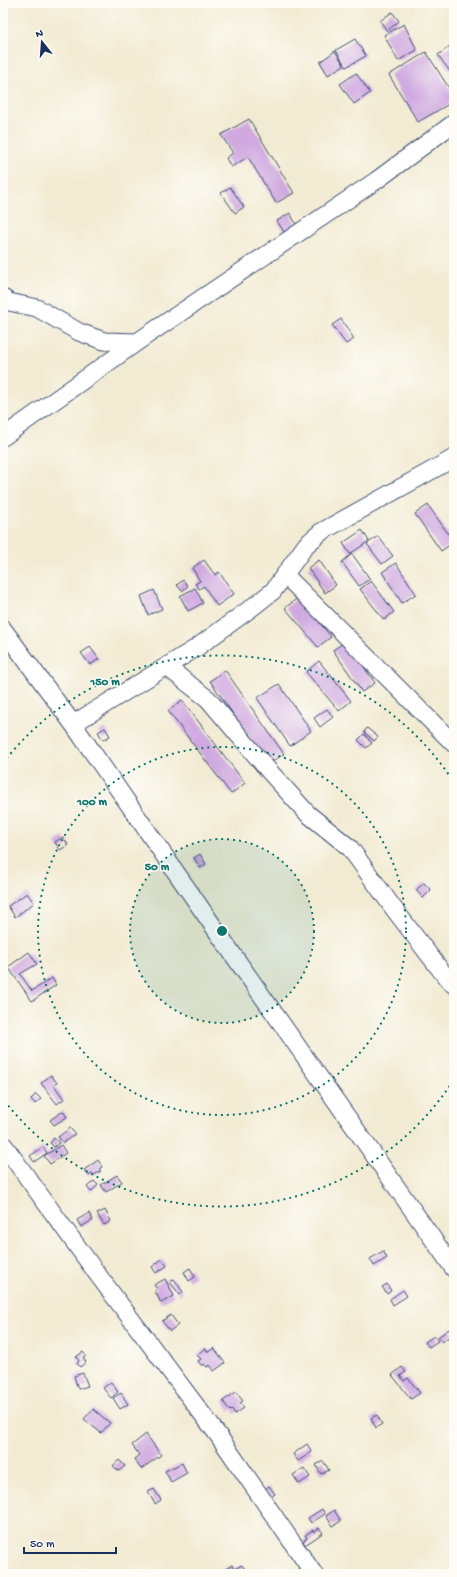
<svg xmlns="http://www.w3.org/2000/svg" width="457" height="1577" viewBox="0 0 457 1577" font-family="'Gochi Hand',sans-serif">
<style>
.building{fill:#cfa9e0}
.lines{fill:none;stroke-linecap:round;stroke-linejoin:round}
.minor-casing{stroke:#3b4b70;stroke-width:19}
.minor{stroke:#fff;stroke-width:17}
.ring{fill:none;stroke:#0f766e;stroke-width:2;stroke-dasharray:2 4}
.centre{fill:#0f766e;stroke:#fdfcf7;stroke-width:2}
.ring-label{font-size:12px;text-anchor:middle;font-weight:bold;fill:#0f766e;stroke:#fdfcf7;stroke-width:3;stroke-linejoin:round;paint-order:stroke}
</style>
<rect width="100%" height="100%" fill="#fdfcf7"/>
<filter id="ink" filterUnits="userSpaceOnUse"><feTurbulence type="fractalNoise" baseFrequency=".025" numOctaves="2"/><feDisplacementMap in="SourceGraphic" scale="8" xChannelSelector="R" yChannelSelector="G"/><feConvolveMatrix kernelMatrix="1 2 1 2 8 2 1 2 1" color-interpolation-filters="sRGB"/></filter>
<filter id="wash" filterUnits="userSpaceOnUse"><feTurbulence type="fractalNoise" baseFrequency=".012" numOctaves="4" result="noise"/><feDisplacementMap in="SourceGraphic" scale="16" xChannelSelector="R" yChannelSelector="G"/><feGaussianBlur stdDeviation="0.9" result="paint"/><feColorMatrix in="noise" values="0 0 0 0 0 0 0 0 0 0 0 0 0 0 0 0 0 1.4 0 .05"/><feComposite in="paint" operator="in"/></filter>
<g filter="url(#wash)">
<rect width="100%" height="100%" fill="#f2ebd3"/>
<g id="blocks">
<path class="building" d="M392,12l7,9 -12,10 -7,-10z
M404,24l13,26 -19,11 -14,-26z
M355,39l11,17 -20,11 -10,-17z
M454,43v34l-16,-22z
M335,51l9,14 -16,10 -8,-13z
M426,52l28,44v5l-36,21 -29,-47z
M356,73l14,20 -16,11 -14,-20z
M249,119l45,74 -18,10 -28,-46 -17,10 -5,-9 7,-5 -12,-18z
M230,187l14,20 -9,6 -14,-20z
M290,213l6,11 -12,8 -7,-11z
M341,319l13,20 -8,5 -14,-19z
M428,505l26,37 -13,9 -26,-37z
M362,530l7,11 -19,13 -7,-11z
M378,536l15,20 -11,8 -15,-20z
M352,554l18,25 -11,7 -17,-24z
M204,560l11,15 4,-3 15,22 -17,12 -13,-20 -5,3 -4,-5 5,-3 -8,-13z
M319,560l17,25 -11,8 -17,-25z
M396,563l20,31 -14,9 -20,-31z
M183,580l5,6 -6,5 -5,-6z
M371,581l23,31 -10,8 -24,-31z
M195,588l8,15 -15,8 -8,-15z
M154,590l8,19 -14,6 -7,-19z
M299,597l32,40 -13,10 -33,-39z
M346,641l29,42 -13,9 -29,-42z
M90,647l9,12 -9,6 -9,-12z
M319,661l32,40 -12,10 -33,-39z
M225,670l59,84 -16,10 -58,-83z
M279,684l32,47 -21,15 -33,-48z
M182,700l63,83 -14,11 -63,-83z
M327,709l6,8 -13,10 -6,-9z
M105,728l5,8 -7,4 -5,-8z
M367,728l11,9 -4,4 -10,-9z
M364,734l8,9 -6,5 -8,-8z
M63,837l5,8 -8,5 -5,-8z
M200,854l6,10 -6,4 -6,-10z
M424,883l7,7 -8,8 -7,-8z
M27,893l7,10 -19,14 -7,-11z
M29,952l8,12 -17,10 12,17 20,-13 4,7 -24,16 -24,-34z
M51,1075l6,8 -3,2 10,14 -7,5 -16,-21z
M36,1094l5,5 -6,5 -4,-5z
M63,1111l4,6 -13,8 -4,-5z
M70,1128l5,6 -12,9 -5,-6z
M54,1138l5,5 -5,4 -4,-4z
M61,1145l5,8 -16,11 -6,-8z
M43,1147l4,6 -13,9 -4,-6z
M98,1160l4,7 -3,2 2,2 -7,4 -2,-2 -3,3 -5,-6z
M117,1175l5,7 -16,10 -5,-7z
M94,1181l4,4 -7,7 -4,-5z
M105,1210l6,11 -7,4 -7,-11z
M89,1213l4,7 -12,7 -4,-7z
M383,1251l4,7 -13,8 -4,-7z
M162,1259l5,7 -11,7 -4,-6z
M190,1268l5,9 -6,4 -5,-9z
M165,1279l9,17 -13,7 -6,-12 2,-2 -3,-4z
M174,1279l9,13 -3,3 -10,-13z
M387,1284l4,7 -4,3 -5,-7z
M403,1290l4,6 -14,9 -3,-6z
M171,1315l7,10 -8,6 -8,-10z
M449,1329l4,5 -11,8 -4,-5z
M434,1336l4,5 -9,6 -4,-5z
M205,1348l3,4 6,-4 11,15 -11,8 -4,-6 -3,2 -3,-3 -2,2 -4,-5 3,-2 -4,-4z
M83,1352l3,4 -3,2 3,4 -6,5 -3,-4 2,-2 -3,-4z
M402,1367l4,5 -6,4 4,5 4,-3 12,15 -9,6 -19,-24z
M83,1373l5,13 -10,3 -4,-13z
M111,1382l7,10 -7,6 -8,-10z
M236,1392l7,9 -3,2 4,5 -9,6 -3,-5 -2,2 -7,-10z
M121,1393l7,11 -8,5 -7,-11z
M93,1409l17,14 -9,10 -17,-14z
M377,1415l5,9 -6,4 -5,-10z
M146,1434l15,21 -20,14 -7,-10 5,-4 -7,-10z
M307,1444l5,8 -14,9 -5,-7z
M119,1460l6,6 -6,5 -6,-5z
M323,1461l6,9 -8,4 -5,-9z
M182,1463l5,10 -16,9 -6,-11z
M304,1468l6,9 -11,7 -6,-9z
M269,1486l6,8 -5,4 -6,-8z
M154,1489l7,11 -6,4 -7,-12z
M322,1509l3,5 -14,9 -3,-5z
M334,1510l7,11 -8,5 -7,-10z
M319,1528l4,5 -18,12 -2,-4 4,-3 -2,-3 8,-5 1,2z
M232,1565l2,4 8,-4 5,8 -21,1 -2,-4z"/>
</g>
</g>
<g filter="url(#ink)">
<use href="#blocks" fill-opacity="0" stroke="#3b4b70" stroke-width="1"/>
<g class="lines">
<defs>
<path id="minor" d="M3,298l6,4 28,6 42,24 25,9 33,1
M3,437l134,-95 240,-162 77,-57
M285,575l169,169
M3,629l70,95 161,232 220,313
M167,667l41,32 61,72 39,43 42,34 44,61 52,68 8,8
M73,724l123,-76 54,-39 23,-18 33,-46 15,-13 133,-74
M3,1144l95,131 120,160 96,139"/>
</defs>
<use href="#minor" class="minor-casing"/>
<use href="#minor" class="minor"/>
</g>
</g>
<circle cx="222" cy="931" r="92" fill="#0f766e" fill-opacity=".12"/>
<g class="ring">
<circle cx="222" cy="931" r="92"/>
<circle cx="222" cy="931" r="184"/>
<path d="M453 1081A276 276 0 0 1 3 1099M3 763A276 276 0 0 1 453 781"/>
</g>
<circle cx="222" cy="931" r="6" class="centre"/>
<g class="ring-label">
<text x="105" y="685">150 m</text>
<text x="92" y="805">100 m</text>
<text x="157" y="870">50 m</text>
</g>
<rect width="457" height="1577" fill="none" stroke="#fdfcf7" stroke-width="16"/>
<g transform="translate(42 42) rotate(343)" stroke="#fdfcf7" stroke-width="3" paint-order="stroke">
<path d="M0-3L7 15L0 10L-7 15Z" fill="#1b2f5e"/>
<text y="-6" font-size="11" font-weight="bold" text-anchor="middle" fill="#1b2f5e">N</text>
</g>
<path d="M24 1547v6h92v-6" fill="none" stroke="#1b2f5e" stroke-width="2"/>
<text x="30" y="1547" font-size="12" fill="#1b2f5e" stroke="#fdfcf7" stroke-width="3" paint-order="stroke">50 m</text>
</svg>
